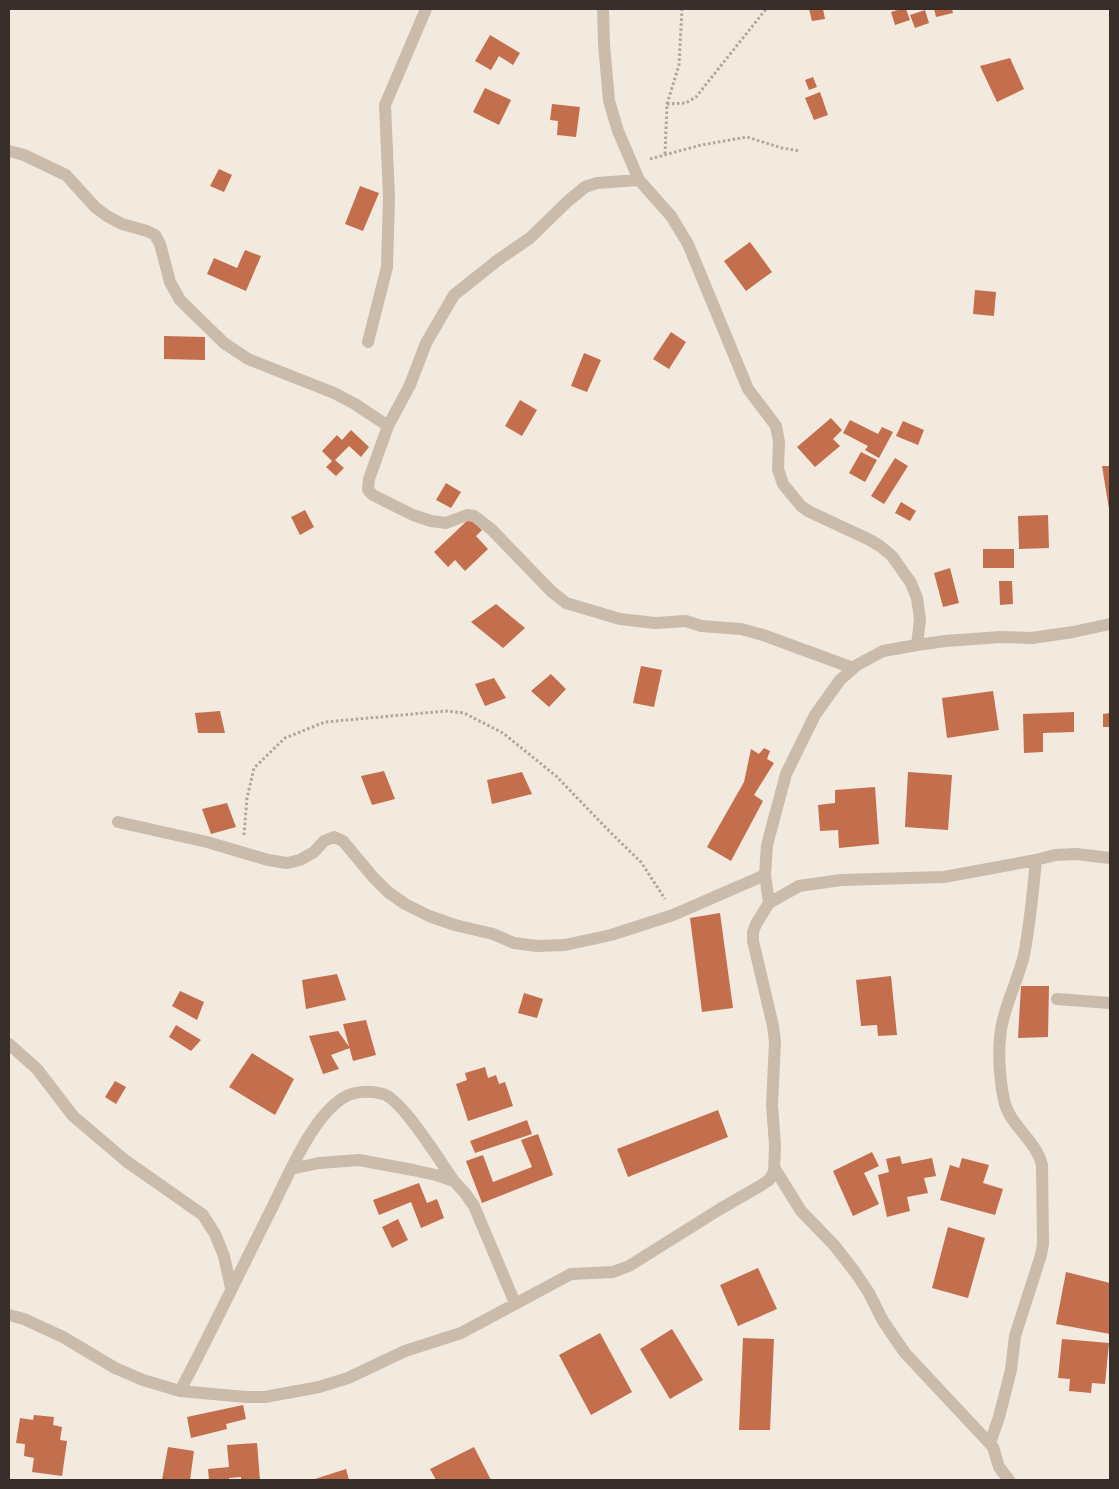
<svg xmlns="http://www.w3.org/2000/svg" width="1119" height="1489" viewBox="0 0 1119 1489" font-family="'Nunito Sans',sans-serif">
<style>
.building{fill:#c36e4c}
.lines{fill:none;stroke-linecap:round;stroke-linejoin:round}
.path{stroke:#b6a595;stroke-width:3;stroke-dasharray:2.5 2.5;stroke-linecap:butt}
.street{stroke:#cabbab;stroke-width:12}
</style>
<rect width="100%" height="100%" fill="#f2eadf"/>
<path class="building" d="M809,9h14l2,10 -13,2z
M901,9h5l4,11 -15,5 -4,-13z
M934,9h18l1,4 -17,4z
M925,10l4,13 -14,5 -5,-13z
M490,35l30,18 -7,12 -14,-9 -8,14 -16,-9z
M1010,58l14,31 -27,13 -17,-36z
M813,77l4,10 -8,3 -4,-10z
M485,88l26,12 -12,25 -26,-13z
M820,92l8,23 -14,5 -9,-22z
M552,104l28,3 -4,30 -19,-2 1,-14 -8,-1z
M219,169l13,6 -8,17 -14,-6z
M360,186l19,7 -16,38 -18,-7z
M750,242l22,30 -26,19 -22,-30z
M245,250l16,6 -15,35 -39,-17 7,-16 23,10z
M975,290l21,2 -2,24 -21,-2z
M671,332l15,10 -17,27 -16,-10z
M164,336l41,1v23l-41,-1z
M584,353l17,7 -14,32 -16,-6z
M520,400l17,10 -15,26 -17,-10z
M831,418l11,12 -9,9 7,7 -25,21 -18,-20z
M850,420l28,14 4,-7 11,5 -14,26 -14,-8 3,-4 -25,-13z
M903,421l21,9 -6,15 -22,-9z
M351,430l18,17 -8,10 -12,-11 -14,14 9,8 -8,8 -10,-9 6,-6 -10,-10 15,-16 5,5z
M861,452l16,8 -12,22 -16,-9z
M895,458l13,8 -24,38 -13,-8z
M1102,466h8v43h-1z
M446,483l15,9 -10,16 -15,-8z
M901,502l15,9 -6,10 -15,-8z
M305,510l9,17 -14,8 -9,-18z
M1048,515l1,33 -30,1 -1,-33z
M470,518l12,12 -6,6 12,13 -23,22 -10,-11 -7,7 -14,-15z
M983,549h31v19h-31z
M950,568l9,35 -16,4 -9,-34z
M999,581h13l1,23 -13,1z
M496,604l29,24 -22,20 -32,-26z
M641,666l21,4 -8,37 -21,-4z
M551,674l15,15 -17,18 -18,-16z
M494,678l12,20 -21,8 -10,-22z
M993,691l6,39 -52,8 -5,-40z
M220,711l5,22h-27l-3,-20z
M1074,712v20l-31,1v19l-19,1 -1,-39z
M1110,713v14h-7v-13z
M764,748l6,3 -3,8 7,4 -20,32 9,6 -32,60 -24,-14 37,-65 7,-33 8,5z
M384,771l11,28 -23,6 -11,-29z
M522,772l10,22 -40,10 -5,-24z
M908,772l44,3 -4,55 -43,-3z
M875,787l4,57 -40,4 -1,-18 -18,1 -2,-26 17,-2v-13z
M227,803l9,24 -25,7 -9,-25z
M720,913l13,95 -31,4 -12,-94z
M337,974l9,26 -40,9 -4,-29z
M891,976l6,59 -19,1 -1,-11 -16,1 -5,-46z
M1021,986h28l-1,51 -30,1z
M180,991l24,11 -7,18 -25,-14z
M524,993l19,6 -6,19 -19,-5z
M366,1020l10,35 -23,6 -10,-37z
M176,1025l25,15 -10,11 -22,-14z
M338,1031l12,17 -19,7 8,14 -16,5 -14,-38z
M252,1053l42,26 -19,36 -46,-28z
M485,1067l3,11 8,-3 3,9 6,-2 8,24 -45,15 -12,-37 11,-4 -2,-7z
M115,1081l11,6 -10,17 -11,-7z
M718,1110l10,27 -100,40 -11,-28z
M527,1120l5,14 -57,19 -5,-12z
M538,1134l15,41 -71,28 -16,-42 17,-6 10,27 39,-15 -11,-27z
M872,1152l7,14 -15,7 15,31 -26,12 -20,-45z
M900,1156l2,8 30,-6 4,18 -12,2 4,15 -21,4 3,14 -23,6 -9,-42 11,-3 -3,-13z
M962,1158l27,7 -6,18 20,6 -8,26 -55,-15 10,-35 9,3z
M419,1183l8,20 10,-4 7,19 -23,10 -10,-26 -32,13 -6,-15z
M398,1219l10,21 -16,8 -10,-21z
M948,1227l37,11 -17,60 -36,-10z
M758,1268l19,41 -39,17 -18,-41z
M1066,1272l44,11v51l-54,-10z
M672,1329l31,51 -33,19 -30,-50z
M600,1333l32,59 -41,23 -32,-60z
M743,1338l31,1 -4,91h-31z
M1062,1339l47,4 -4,41 -13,-1 -1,10 -22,-2 1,-12 -12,-1z
M243,1405l3,14 -20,5 1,5 -36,9 -4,-21z
M34,1415l20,2 -1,8 9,2 -2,13 7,1 -5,35 -30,-4 2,-14 -10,-2 1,-12 -9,-1 4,-25 13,2z
M257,1443l3,37h-19v-3l-12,1v2h-20l-1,-11 21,-2 -2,-22z
M168,1447l26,4 -4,29h-28z
M474,1447l17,33h-55l-6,-11z
M346,1469l3,11h-37z"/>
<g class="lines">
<path class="path" d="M667,104l19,-1 10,-6 70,-88
M665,154l2,-50 12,-39 3,-56
M650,159l51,-14 46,-8 35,11 18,3
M244,835l3,-37 7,-30 31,-30 40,-16 121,-11 18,2 39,20 53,43 56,58 29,28 24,37"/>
<path class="street" d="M603,9l1,35 5,57 9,30 21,49 32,36 17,28 60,145 28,37 3,16 -1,27 5,15 18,22 7,5 62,29 10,6 12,10 19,27 6,15 3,21 -3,26
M9,151l15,4 42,20 29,32 12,9 15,8 25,7 8,4 5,9 10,38 10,18 44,43 24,16 86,34 21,11 33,22
M639,180l-42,3 -12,4 -17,14 -38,37 -32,22 -44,35 -28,48 -16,42 -22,41 -19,53 -1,11 5,5 40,20 18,6 15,2 21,-8 7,1 17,13 60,62 15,12 54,16 35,4 31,-2 15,5 40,3 22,6 90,33
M368,342l19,-75 2,-70 -4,-92 41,-96
M118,822l89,20 61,18 19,3 13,-3 14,-8 10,-11 10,-4 9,4 30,36 15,15 17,12 24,12 26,9 38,9 21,9 23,3 28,-1 46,-10 62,-20 92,-40
M769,903l-4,-28 2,-30 19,-71 29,-59 25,-35 17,-15 26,-14 34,-6 28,-4 56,-4 31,1 41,-6 37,-8
M1057,999l53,4
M9,1044l28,25 36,47 53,45 77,54 12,19 9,22 7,32
M291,1169l28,-6 40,-3 54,10 23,5 18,6 11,12 9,13 41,97
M775,1169l26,42 33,34 21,27 14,21 14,28 22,32 88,94 6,20 10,13
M9,1315l15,4 39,18 52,31 28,12 37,11 66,6h19l54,-10 29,-9 57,-27 56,-18 110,-59 42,-2 16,-6 91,-57 40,-23 9,-6 5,-8 1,-27 -3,-40 3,-63 -2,-16 -20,-85v-9l3,-8 13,-21 30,-17 42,-6 103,-3 92,-17 19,-5 21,-1 34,4
M180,1391c32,-60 61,-122 92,-183 16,-32 40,-91 71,-110 10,-7 28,-8 40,-4 19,5 58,69 71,87
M990,1443l9,-26 12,-47 4,-34 26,-81 2,-11 -1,-79c-6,-25 -33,-40 -38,-65 -5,-23 -7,-57 -1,-80 5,-22 16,-43 21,-65 6,-31 9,-63 12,-95"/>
</g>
<rect width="1119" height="1489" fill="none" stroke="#382f2a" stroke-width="20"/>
</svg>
